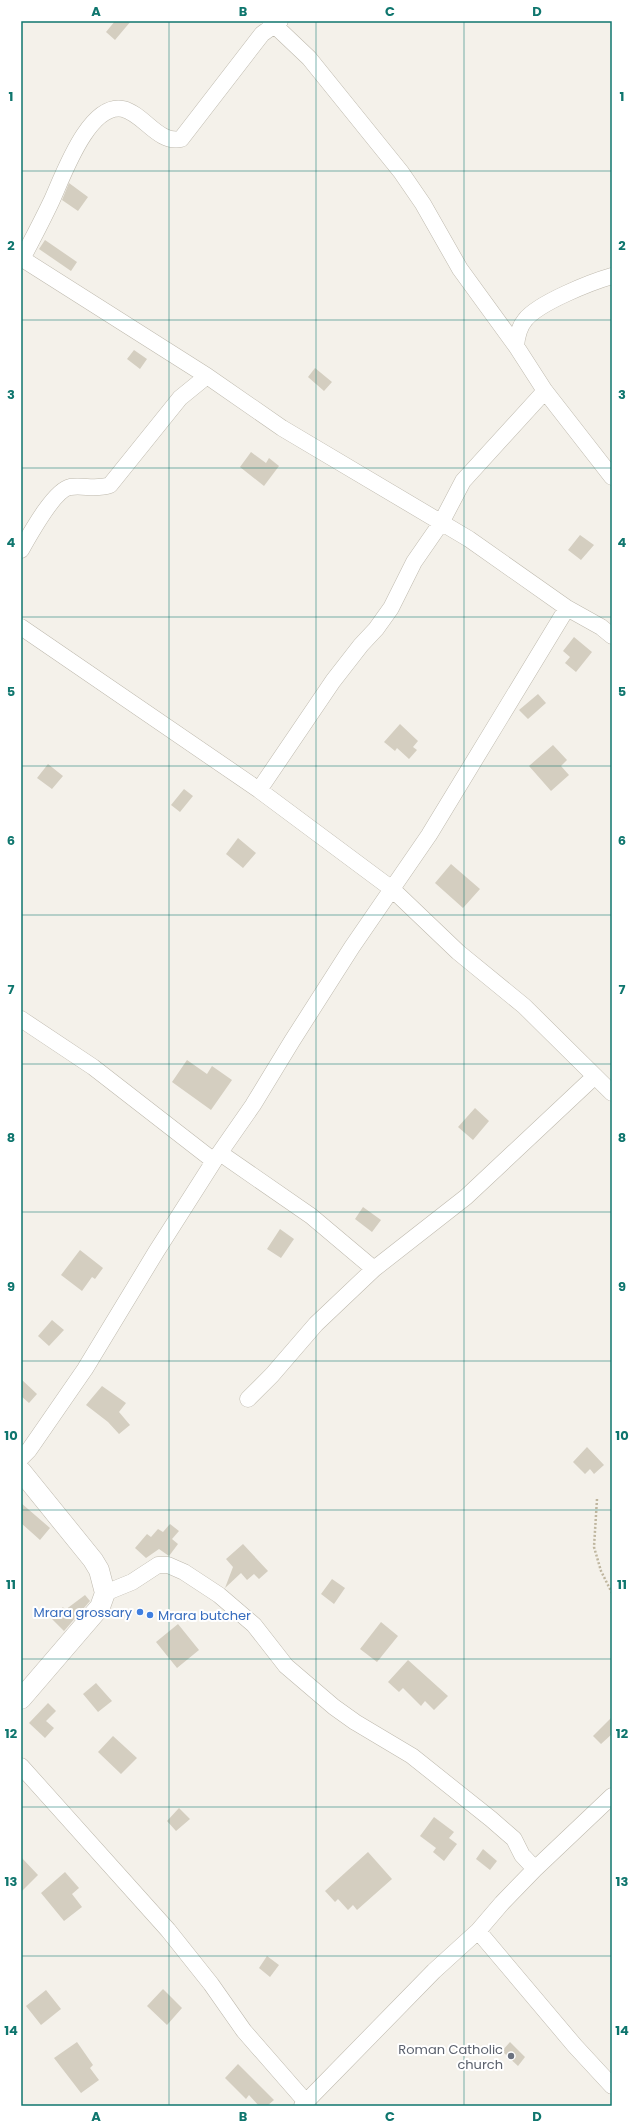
<svg xmlns="http://www.w3.org/2000/svg" width="633" height="2127" viewBox="0 0 633 2127" font-family="Poppins,sans-serif">
<style>
.building{fill:#d4cec0}
.lines{fill:none;stroke-linecap:round;stroke-linejoin:round}
.minor-casing{stroke:#beb9ad;stroke-width:17}
.tertiary-casing{stroke:#beb9ad;stroke-width:21}
.path{stroke:#bfb69f;stroke-width:2.5;stroke-dasharray:2 2;stroke-linecap:butt}
.minor{stroke:#fff;stroke-width:16}
.tertiary{stroke:#fff;stroke-width:20}
.grid{fill:none;stroke:#0f766e;stroke-width:1;stroke-opacity:0.55}
.shop-dot{fill:#3f7fe0;stroke:#fff;stroke-width:1.5}
.worship-dot{fill:#6b7280;stroke:#fff;stroke-width:1.5}
.labels{text-anchor:middle;dominant-baseline:central;stroke-width:4;stroke-linejoin:round;paint-order:stroke}
.shop-label{font-size:13px;fill:#366cbe;stroke:#fff;text-anchor:end}
.worship-label{font-size:13px;fill:#5b616d;stroke:#fff;text-anchor:end}
.neatline{fill:none;stroke:#0f766e;stroke-width:1.5}
.grid-label{font-size:13px;text-anchor:middle;font-weight:bold;fill:#0f766e}
</style>
<rect width="100%" height="100%" fill="#f4f1ea"/>
<path class="building" d="M115,21h16l-16,19 -9,-8z
M69,183l19,14 -10,14 -16,-11z
M45,240l32,22 -6,9 -32,-22z
M134,350l13,9 -7,10 -13,-10z
M315,368l17,14 -8,9 -16,-14z
M251,452l15,11 3,-5 10,8 -15,20 -24,-19z
M580,535l14,10 -13,15 -13,-10z
M574,637l18,15 -16,20 -11,-9 5,-6 -7,-6z
M538,694l8,9 -18,16 -9,-9z
M400,724l18,17 -5,6 4,3 -8,9 -12,-11 -2,3 -11,-9z
M553,745l14,15 -6,6 8,9 -18,16 -22,-25z
M48,764l15,12 -11,13 -15,-11z
M184,789l9,7 -13,16 -9,-7z
M238,838l18,15 -13,15 -17,-14z
M451,864l29,25 -17,19 -28,-25z
M187,1060l20,14 5,-8 20,14 -21,30 -39,-28z
M475,1108l14,13 -16,19 -15,-13z
M363,1207l18,13 -9,12 -17,-13z
M280,1229l14,10 -13,19 -14,-9z
M80,1250l23,18 -8,11 -3,-2 -10,14 -21,-16z
M52,1320l12,10 -15,16 -11,-10z
M21,1379l16,15 -8,9 -8,-7z
M102,1386l24,17 -7,9 11,13 -11,9 -11,-12 -22,-17z
M587,1447l17,18 -10,9 -4,-5 -5,5 -12,-12z
M21,1503l29,25 -10,12 -19,-17z
M170,1524l9,7 -7,8 6,5 -9,12 -10,-7 -13,9 -11,-10 12,-14 4,3 7,-8 5,3z
M243,1544l25,27 -9,8 -5,-5 -7,6 -6,-7 -16,15 8,-21 -7,-8z
M332,1579l13,9 -11,16 -13,-10z
M85,1595l5,6 -26,30 -12,-12 11,-12 2,3z
M381,1622l17,14 -21,26 -17,-13z
M178,1624l21,26 -22,18 -21,-26z
M408,1660l40,36 -14,14 -9,-9 -4,5 -18,-18 -4,4 -11,-10z
M96,1683l16,18 -14,11 -15,-18z
M48,1703l8,8 -10,10 8,7 -9,10 -16,-15z
M612,1717v17l-11,10 -8,-8z
M113,1736l24,22 -16,16 -23,-22z
M179,1808l11,11 -14,12 -9,-10z
M434,1817l20,15 -5,6 8,6 -13,17 -11,-9 3,-4 -16,-12z
M483,1849l14,12 -7,9 -14,-11z
M368,1852l24,27 -35,31 -4,-5 -5,5 -10,-11 -3,3 -10,-11z
M21,1857l17,18 -17,17z
M65,1872l14,16 -7,6 10,13 -18,14 -23,-28z
M267,1956l12,9 -9,12 -11,-9z
M163,1989l19,19 -15,17 -20,-19z
M46,1990l15,19 -20,16 -15,-19z
M77,2042l16,23 -3,3 9,12 -18,13 -27,-35z
M510,2042l15,15 -7,9 -16,-15z
M238,2064l36,36 -7,6h-8l-10,-11 -3,4 -21,-21z"/>
<g class="lines">
<defs>
<path id="minor" d="M270,21l39,37 92,114 22,32 37,65 56,77 29,45 67,86
M21,258l186,118 75,52 187,111 98,69 34,19 11,9
M22,259c10,-19 20,-38 29,-57 11,-23 37,-100 72,-93 21,5 35,35 58,30l81,-105 18,-13
M516,346c1,-10 3,-19 9,-26 13,-17 66,-38 87,-44
M21,550c8,-14 33,-60 49,-63 14,-2 26,3 40,-2l70,-87 27,-22
M21,627l238,163 133,99 66,63 66,54 88,87
M259,790l74,-109 28,-36 15,-16 15,-21 23,-46 27,-39 22,-42 82,-90
M21,1019l72,48 121,94
M220,1153l91,63 63,53
M248,1399l24,-24 44,-51 58,-55 92,-72 129,-121
M21,1458l8,-8 56,-81 71,-117 58,-91 39,-56 39,-64 60,-94 77,-112 138,-227
M105,1593l27,-11 26,-17h10l16,7 35,23 35,30 32,41 48,41 21,15 57,34 79,63 23,20 8,16 13,14
M21,1766l147,164 43,54 33,47 62,71
M478,1931l97,115 37,40
M302,2106l132,-135 44,-40 24,-28 33,-34 77,-73"/>
<path id="tertiary" d="M21,1471l72,89 6,10 6,23 -5,14 -79,92"/>
</defs>
<use href="#minor" class="minor-casing"/>
<use href="#tertiary" class="tertiary-casing"/>
<path class="path" d="M597,1499l-3,48 7,24 11,22"/>
<use href="#minor" class="minor"/>
<use href="#tertiary" class="tertiary"/>
</g>
<path class="grid" d="M169,21v2085M316,21v2085M464,21v2085M21,171h591M21,320h591M21,468h591M21,617h591M21,766h591M21,915h591M21,1064h591M21,1212h591M21,1361h591M21,1510h591M21,1659h591M21,1807h591M21,1956h591"/>
<g class="shop-dot">
<circle cx="140" cy="1612" r="4"/>
<circle cx="150" cy="1615" r="4"/>
</g>
<circle class="worship-dot" cx="511" cy="2056" r="4"/>
<g class="labels">
<g class="shop-label">
<text x="132" y="1612">Mrara grossary</text>
<text x="158" y="1615" text-anchor="start">Mrara butcher</text>
</g>
<g class="worship-label">
<text x="503" y="2049">Roman Catholic<tspan x="503" dy="15">church</tspan></text>
</g>
</g>
<rect width="633" height="2127" fill="none" stroke="#ffffff" stroke-width="44"/>
<rect x="22" y="22" width="589" height="2083" class="neatline"/>
<g class="grid-label">
<text x="96" y="16">A</text>
<text x="243" y="16">B</text>
<text x="390" y="16">C</text>
<text x="537" y="16">D</text>
<text x="11" y="101">1</text>
<text x="622" y="101">1</text>
<text x="11" y="250">2</text>
<text x="622" y="250">2</text>
<text x="11" y="399">3</text>
<text x="622" y="399">3</text>
<text x="11" y="547">4</text>
<text x="622" y="547">4</text>
<text x="11" y="696">5</text>
<text x="622" y="696">5</text>
<text x="11" y="845">6</text>
<text x="622" y="845">6</text>
<text x="11" y="994">7</text>
<text x="622" y="994">7</text>
<text x="11" y="1142">8</text>
<text x="622" y="1142">8</text>
<text x="11" y="1291">9</text>
<text x="622" y="1291">9</text>
<text x="11" y="1440">10</text>
<text x="622" y="1440">10</text>
<text x="11" y="1589">11</text>
<text x="622" y="1589">11</text>
<text x="11" y="1738">12</text>
<text x="622" y="1738">12</text>
<text x="11" y="1886">13</text>
<text x="622" y="1886">13</text>
<text x="11" y="2035">14</text>
<text x="622" y="2035">14</text>
<text x="96" y="2121">A</text>
<text x="243" y="2121">B</text>
<text x="390" y="2121">C</text>
<text x="537" y="2121">D</text>
</g>
</svg>
